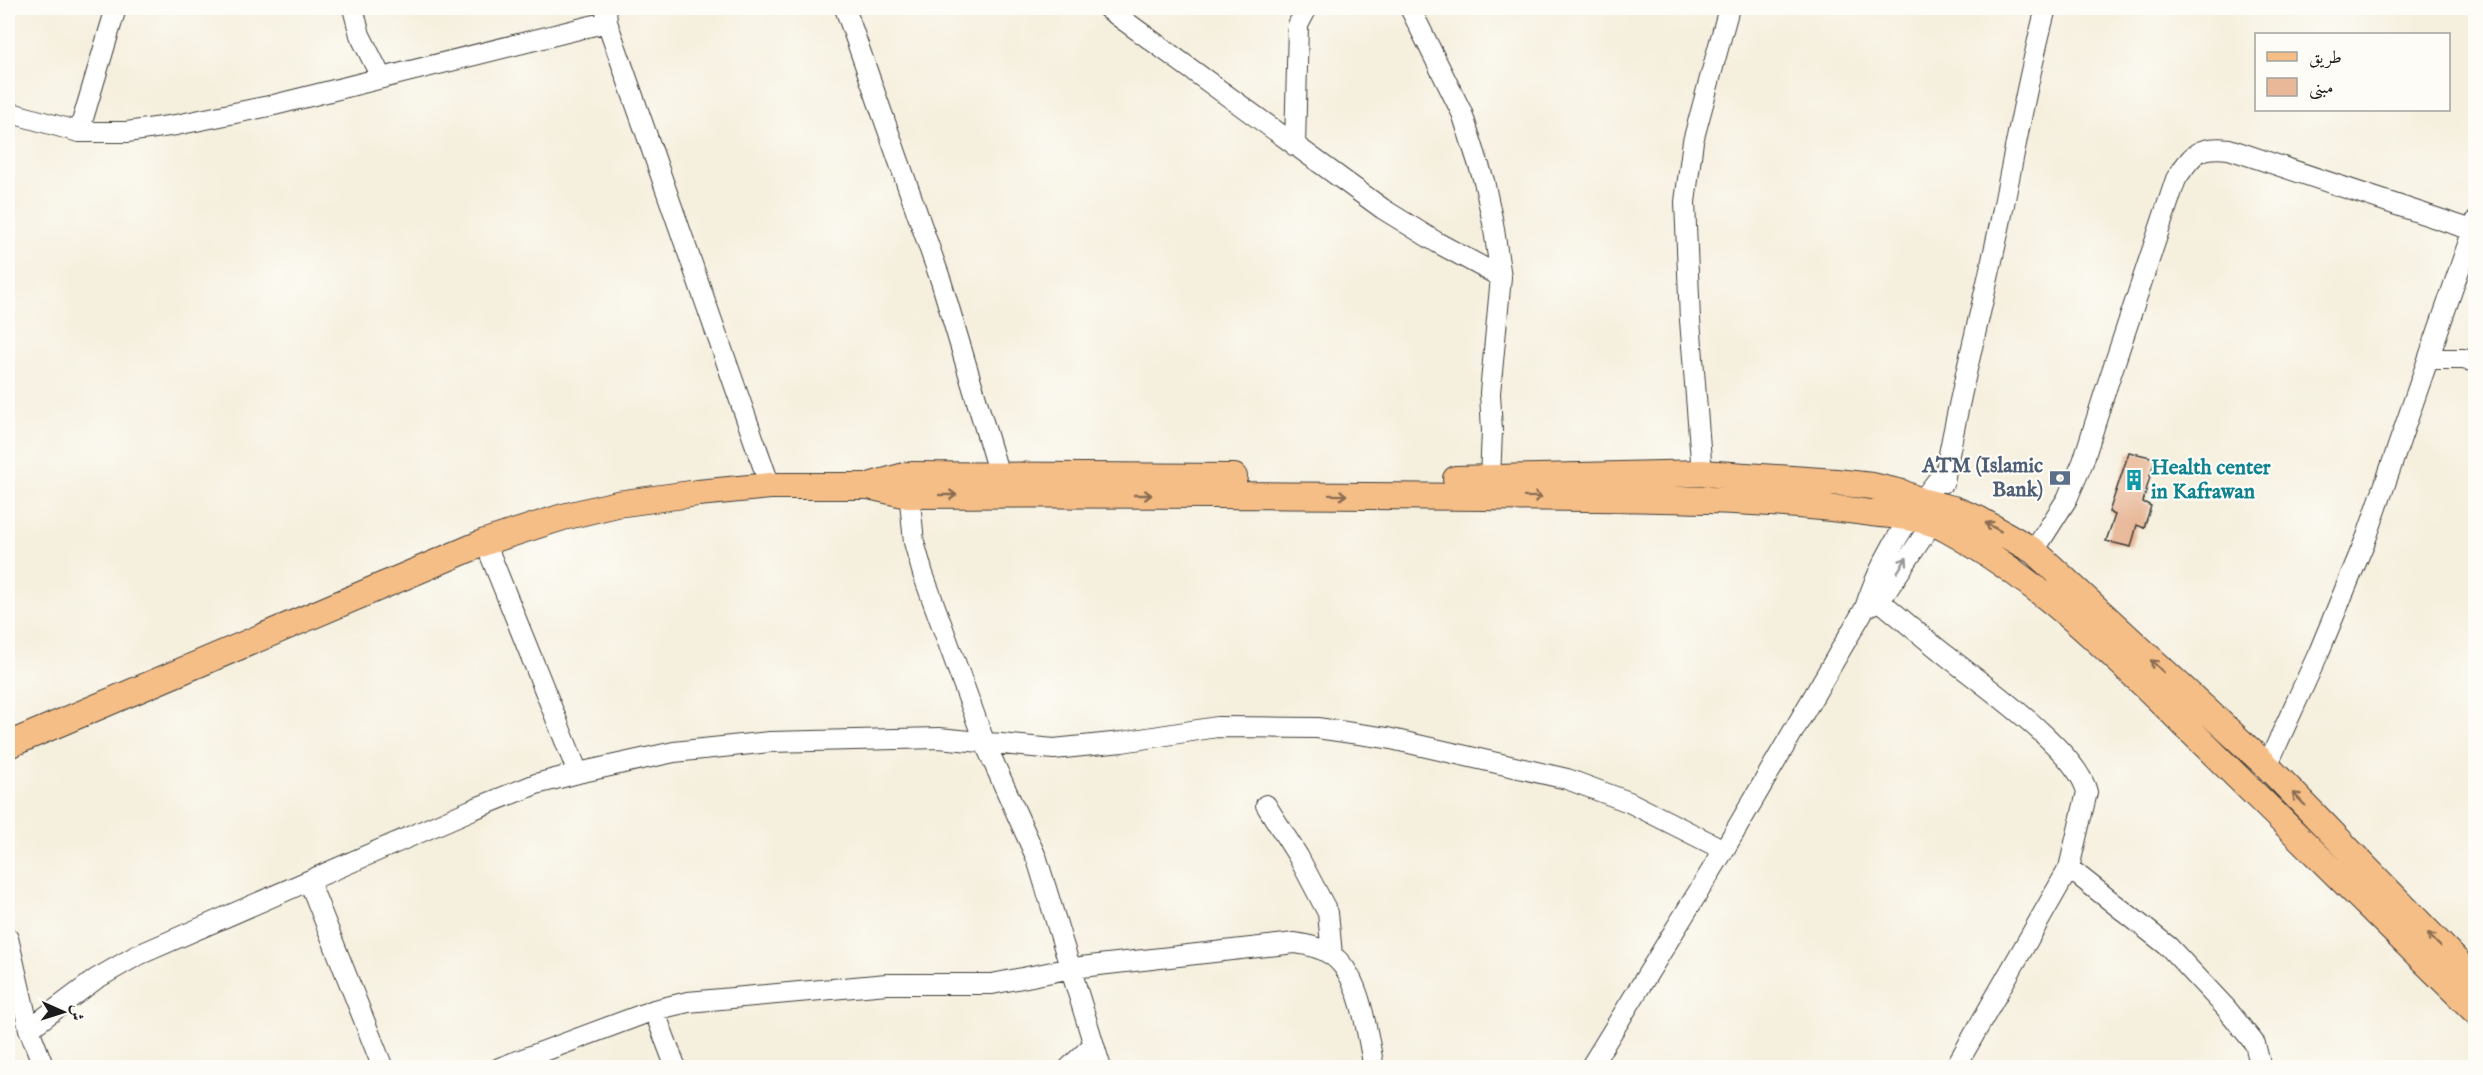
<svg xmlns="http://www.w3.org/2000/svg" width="2483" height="1075" viewBox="0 0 2483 1075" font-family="'IM FELL English',Amiri,serif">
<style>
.building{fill:#e8b898}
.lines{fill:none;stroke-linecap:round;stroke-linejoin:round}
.minor-casing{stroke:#3d3c39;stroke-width:22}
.major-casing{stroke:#3d3c39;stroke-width:28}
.minor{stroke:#fff;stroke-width:20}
.major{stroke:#f6be87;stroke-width:26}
.oneway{stroke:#896d52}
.oneway2{stroke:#999}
.labels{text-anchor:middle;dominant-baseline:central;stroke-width:4.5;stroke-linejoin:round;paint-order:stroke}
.service-label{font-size:21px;font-weight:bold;fill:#4e5e75;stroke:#fdfcf7;text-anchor:end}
.culture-label{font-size:21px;font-weight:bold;fill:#0d838f;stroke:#fdfcf7;text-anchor:start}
</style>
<rect width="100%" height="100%" fill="#fdfcf7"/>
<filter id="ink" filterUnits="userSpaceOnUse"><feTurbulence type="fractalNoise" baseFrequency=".0167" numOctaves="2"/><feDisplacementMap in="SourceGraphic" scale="12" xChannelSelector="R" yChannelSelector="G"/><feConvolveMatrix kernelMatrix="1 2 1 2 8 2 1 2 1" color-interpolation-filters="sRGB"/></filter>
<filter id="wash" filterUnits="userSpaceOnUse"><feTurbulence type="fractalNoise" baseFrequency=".008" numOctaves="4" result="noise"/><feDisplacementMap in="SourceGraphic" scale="24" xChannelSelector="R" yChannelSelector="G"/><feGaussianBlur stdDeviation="1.35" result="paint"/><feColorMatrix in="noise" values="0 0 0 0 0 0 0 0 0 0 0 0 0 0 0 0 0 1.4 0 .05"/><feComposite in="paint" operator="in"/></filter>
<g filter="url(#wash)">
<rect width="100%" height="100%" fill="#f5efdd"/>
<g id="blocks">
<path class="building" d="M2129,452l26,6 -12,44 8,4 -7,22 -7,-3 -6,22 -25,-6 9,-26 -6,-3z"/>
</g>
</g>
<g filter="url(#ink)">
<use href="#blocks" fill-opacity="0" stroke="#3d3c39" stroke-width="1.5"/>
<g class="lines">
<defs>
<path id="minor" d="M353,8l7,27 21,42
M606,8l1,14 163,464
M845,8l96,273 58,194
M1107,8l276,201 55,34 63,34
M1410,8l52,105 22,68 9,42 8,54 -11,116 2,38 -2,48
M8,112l71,20h48l49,-7 98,-20 333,-83
M79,132l37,-124
M1295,146l3,-121 9,-17
M2429,359h34l13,3
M1702,473l-12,-153 -5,-118 8,-61 36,-133
M908,481l6,61 9,32 61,167 53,118 64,209
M1944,482c15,-90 40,-179 58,-268 14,-69 26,-138 44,-206
M485,542l93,231
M2034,551l33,-52 16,-37 22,-70 71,-213c16,-24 22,-34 53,-30l243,81
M1880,601c22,18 44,37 67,55 35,28 130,94 140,136l-18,76 -114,200
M1865,608l15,-7 52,-78 5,-12
M2267,766l52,-114 48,-116 109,-315
M1266,805l32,51 30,57 4,42
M2069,868l100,79 57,61 29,36 6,24
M309,881l74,187
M8,938l21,91 15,39
M654,1010l22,58
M29,1029l67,-50 40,-23 335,-146 65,-26 42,-11 96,-21 96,-10 169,-4 115,11 68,-7 95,-15 100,1 70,10 180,41 62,23 95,48
M499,1068l155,-58 34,-8 199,-18h105l80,-16 223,-25c12,2 24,4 35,11 31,19 37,80 44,114
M1069,1068l24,-23
M1590,1068l134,-218 141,-242c16,-51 46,-96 81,-138"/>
<path id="major" d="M1456,479l246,-6 134,9 36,4 30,7 18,8 33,8 25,10 56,32 233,215 209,215
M872,485l36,-10 326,2
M8,745l477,-203 78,-25 54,-13 81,-11 72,-7h99l39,9c230,-2 460,1 689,3 92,1 183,2 274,15 25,3 55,4 77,17 98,54 178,137 257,215 91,89 180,178 271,267"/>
</defs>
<use href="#minor" class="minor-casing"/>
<use href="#major" class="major-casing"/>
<use href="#minor" class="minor"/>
<use href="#major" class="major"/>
</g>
<defs><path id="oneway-shaft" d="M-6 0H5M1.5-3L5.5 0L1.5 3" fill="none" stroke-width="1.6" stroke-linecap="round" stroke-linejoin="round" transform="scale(1.5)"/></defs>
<g class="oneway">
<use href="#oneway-shaft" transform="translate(948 495)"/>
<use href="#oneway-shaft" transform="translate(1143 495)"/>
<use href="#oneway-shaft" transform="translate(1338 495) rotate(1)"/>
<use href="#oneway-shaft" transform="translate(1533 497) rotate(1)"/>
<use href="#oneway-shaft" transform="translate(1993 527) rotate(-151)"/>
<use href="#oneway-shaft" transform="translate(2157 666) rotate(-137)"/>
<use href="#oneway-shaft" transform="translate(2299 799) rotate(-134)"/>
<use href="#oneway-shaft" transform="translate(2434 940) rotate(-134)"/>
</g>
<use class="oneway2" href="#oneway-shaft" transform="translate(1902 565) rotate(-57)"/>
</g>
<defs>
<symbol id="bank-bare" viewBox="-9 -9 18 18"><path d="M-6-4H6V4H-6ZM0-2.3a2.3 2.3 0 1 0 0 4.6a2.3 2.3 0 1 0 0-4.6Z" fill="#5c6f8a" stroke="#fdfcf7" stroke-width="2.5" paint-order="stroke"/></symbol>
<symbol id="building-bare" viewBox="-9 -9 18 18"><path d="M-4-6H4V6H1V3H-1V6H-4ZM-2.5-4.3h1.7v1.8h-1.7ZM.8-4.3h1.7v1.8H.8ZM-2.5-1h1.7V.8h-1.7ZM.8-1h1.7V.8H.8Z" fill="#0f9aa8" stroke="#fdfcf7" stroke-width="2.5" paint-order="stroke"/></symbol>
</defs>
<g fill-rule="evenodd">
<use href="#bank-bare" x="2045" y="463" width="30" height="30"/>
<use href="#building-bare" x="2119" y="465" width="30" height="30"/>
</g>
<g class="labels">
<g class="service-label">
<text x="2043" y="466">ATM (Islamic<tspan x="2043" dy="24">Bank)</tspan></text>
</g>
<g class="culture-label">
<text x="2151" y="468">Health center<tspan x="2151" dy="24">in Kafrawan</tspan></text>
</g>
</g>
<rect width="2483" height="1075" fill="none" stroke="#fdfcf7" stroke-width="30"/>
<rect x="2255" y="33" width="195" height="78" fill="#fdfcf7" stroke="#a3a29f" stroke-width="1.5"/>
<rect x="2267" y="52" width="30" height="9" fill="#f6be87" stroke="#a3a29f" stroke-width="1.5"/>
<text x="2309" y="63" font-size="18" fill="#1c1c1c">طريق</text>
<rect x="2267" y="78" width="30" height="18" fill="#e8b898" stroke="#a3a29f" stroke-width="1.5"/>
<text x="2309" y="93" font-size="18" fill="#1c1c1c">مبنى</text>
<g transform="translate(63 1012) rotate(93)" stroke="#fdfcf7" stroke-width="4.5" paint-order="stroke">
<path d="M0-4.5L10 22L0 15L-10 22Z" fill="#1c1c1c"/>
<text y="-9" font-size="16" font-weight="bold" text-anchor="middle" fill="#1c1c1c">ش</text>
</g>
</svg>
